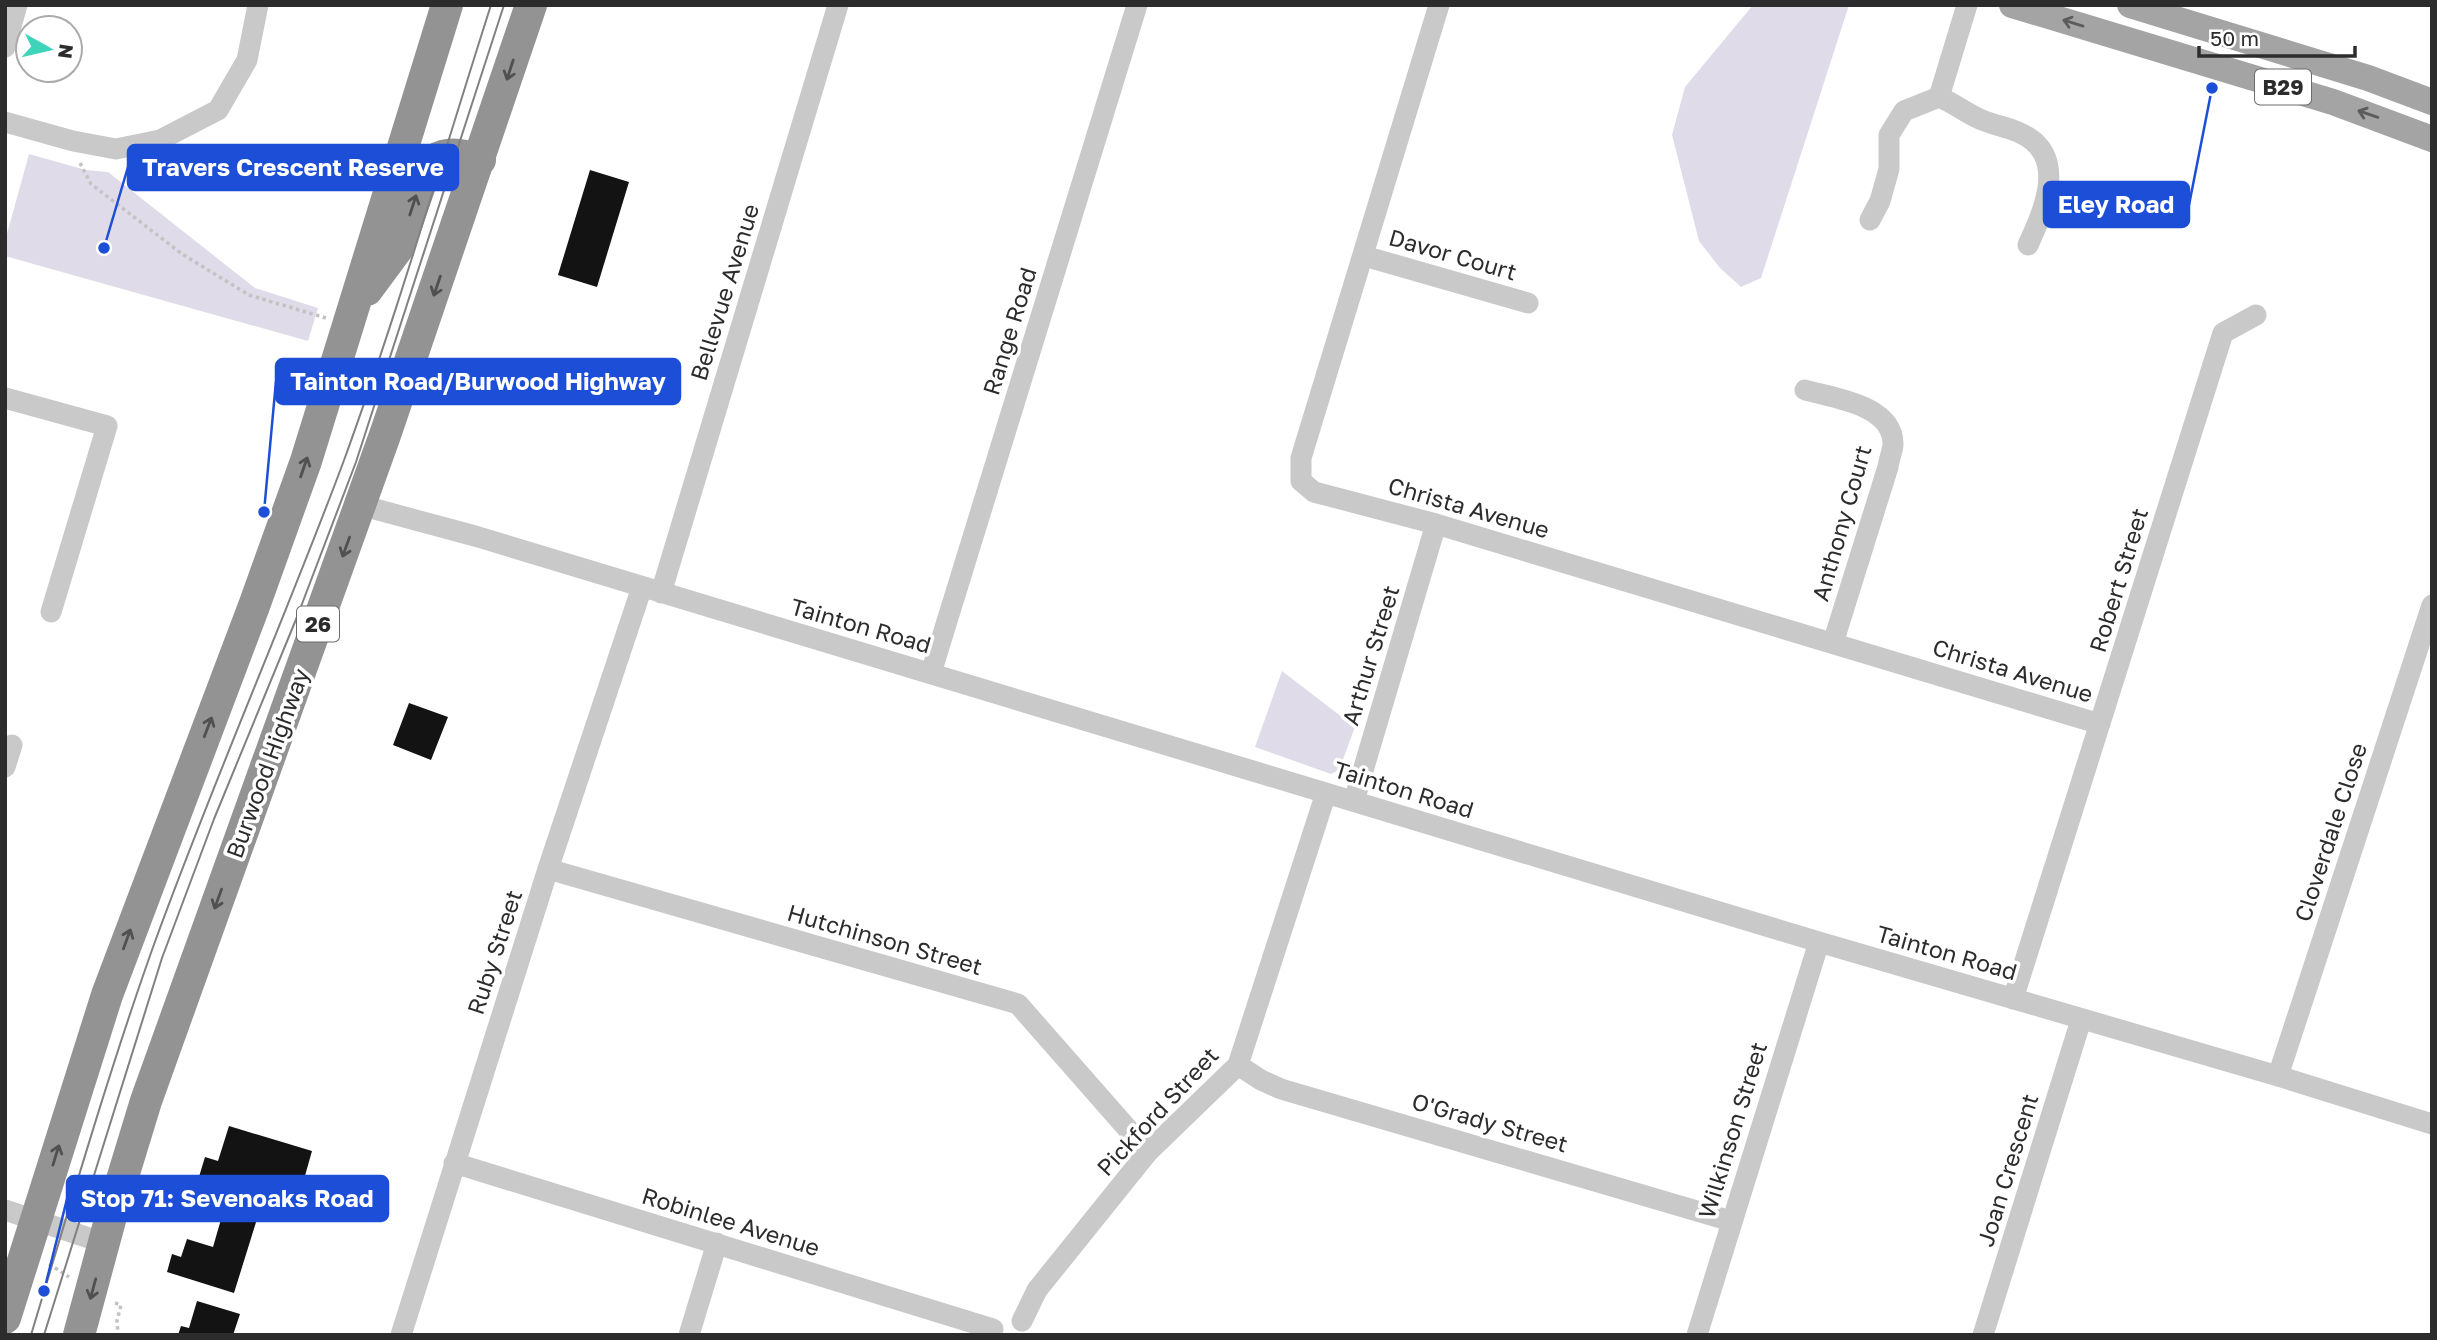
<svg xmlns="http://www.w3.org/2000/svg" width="2437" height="1340" viewBox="0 0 2437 1340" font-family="'Golos Text',sans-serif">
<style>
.green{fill:#e0dbe9}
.building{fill:#131313}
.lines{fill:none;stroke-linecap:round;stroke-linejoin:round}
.path{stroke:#c3c3c3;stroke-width:3.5;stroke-dasharray:3.5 3.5;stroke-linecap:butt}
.minor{stroke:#c9c9c9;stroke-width:21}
.major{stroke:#a4a4a4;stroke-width:26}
.highway{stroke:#939393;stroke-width:32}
.tram{stroke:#818181;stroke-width:2}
.oneway{stroke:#5c5c5c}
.oneway2{stroke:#505050}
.labels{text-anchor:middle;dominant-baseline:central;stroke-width:7;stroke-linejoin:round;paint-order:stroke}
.shield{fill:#fff;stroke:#6b6b6b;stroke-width:2}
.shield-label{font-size:21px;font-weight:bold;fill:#2c2c2c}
.street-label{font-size:23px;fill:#2c2c2c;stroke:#fff}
.leader{fill:none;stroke:#1d4ed8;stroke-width:2.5}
.callout-dot{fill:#1d4ed8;stroke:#fff;stroke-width:2.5}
.callout{fill:#1d4ed8;stroke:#1d4ed8;stroke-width:2.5}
.callout-label{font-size:24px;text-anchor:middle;font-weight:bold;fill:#fff}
</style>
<rect width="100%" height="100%" fill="#fff"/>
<path class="green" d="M1753,5h96l-88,273 -20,9 -21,-19 -21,-27 -27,-106 13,-48z
M29,154l57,16 22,2 147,116 63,20 -10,33 -303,-85v-15z
M1282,671l73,56 -16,43 -8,4 -76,-27z"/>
<path class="building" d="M590,170l39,12 -32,105 -39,-12z
M409,703l39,14 -17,43 -38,-15z
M229,1126l83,25 -17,60 -27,-8 5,-18 -31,-9 -4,16 -40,-12 7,-23 13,4z
M224,1209l33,10 -23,74 -67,-21 5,-18 9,3 6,-18 26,8z
M197,1301l43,13 -7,21h-55l3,-9 8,2z"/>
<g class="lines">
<path class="path" d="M80,163l11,21 91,70 67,41 77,23
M49,1264l20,13
M115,1303l6,2 -4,16 1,14"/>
<path class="minor" d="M1439,5l-138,453v23l13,11 122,32 664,200
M5,47l12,-42
M1939,97l28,-92
M5,122l68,19 43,8 44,-9 58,-30 29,-50 11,-55
M1870,220l10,-19 9,-32v-34l15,-24 35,-14c15,6 28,17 43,23 12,5 25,7 36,12 51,22 27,76 10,113
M1364,256l164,47
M1805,390c29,8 89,15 88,55 -1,7 -4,15 -5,22l-55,176
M5,398l102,28 -56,186
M360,505l115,31 1344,406 459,134 154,48
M661,593l177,-588
M931,673l206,-668
M5,767l7,-22
M1354,801l82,-277
M548,869l470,135 130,148
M2013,999l210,-666 33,-18
M1238,1065l23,15 20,9 450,132
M2278,1076l154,-471
M454,1163l539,166
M5,1210l99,33
M1022,1321l15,-31 111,-138 90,-87 88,-272
M401,1335l147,-466 94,-282
M689,1335l28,-92
M1697,1335l122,-393
M1983,1335l98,-315"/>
<path class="major" d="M2012,5l321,97 99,37
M2130,5l238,73 64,24"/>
<path class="highway" d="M367,290l31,-42 26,-74c12,-25 34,-22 56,-14
M5,1318l102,-323 147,-389 52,-145 141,-456
M79,1335l34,-126 33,-108 239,-666 146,-430"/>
<path class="tram" d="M31,1335c39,-129 76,-258 121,-385 59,-164 130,-324 191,-487 55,-151 99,-305 148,-458
M44,1335l118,-377 52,-139 83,-202 59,-155 148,-457"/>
</g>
<defs><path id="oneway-shaft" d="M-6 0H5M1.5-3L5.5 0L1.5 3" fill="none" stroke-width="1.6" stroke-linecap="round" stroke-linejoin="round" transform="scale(1.75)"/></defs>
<g class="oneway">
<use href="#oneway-shaft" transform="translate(2073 23) rotate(-163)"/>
<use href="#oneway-shaft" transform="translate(2368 114) rotate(-161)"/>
</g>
<g class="oneway2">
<use href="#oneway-shaft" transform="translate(510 70) rotate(108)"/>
<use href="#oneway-shaft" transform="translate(413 205) rotate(-72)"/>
<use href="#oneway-shaft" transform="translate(437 286) rotate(109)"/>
<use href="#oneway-shaft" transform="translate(304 467) rotate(-71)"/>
<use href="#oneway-shaft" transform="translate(346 547) rotate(110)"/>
<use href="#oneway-shaft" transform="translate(208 727) rotate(-69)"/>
<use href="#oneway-shaft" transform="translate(218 899) rotate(110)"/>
<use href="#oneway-shaft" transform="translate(127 939) rotate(-70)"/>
<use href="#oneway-shaft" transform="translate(56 1155) rotate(-73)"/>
<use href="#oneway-shaft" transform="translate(93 1289) rotate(105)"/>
</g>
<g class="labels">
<g class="shield">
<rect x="2255" y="69.5" width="56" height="35" rx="5"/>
<rect x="297" y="606.5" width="42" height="35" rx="5"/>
</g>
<g class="shield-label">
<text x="2283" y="87">B29</text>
<text x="318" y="624">26</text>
</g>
<g class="street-label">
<text transform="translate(1453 254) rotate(16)">Davor Court</text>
<text transform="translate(724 292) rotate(-73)">Bellevue Avenue</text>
<text transform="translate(1009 331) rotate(-73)">Range Road</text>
<text transform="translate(1469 507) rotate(16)">Christa Avenue</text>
<text transform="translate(1841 523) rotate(-74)">Anthony Court</text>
<text transform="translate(2118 580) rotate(-73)">Robert Street</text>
<text transform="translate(861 625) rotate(16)">Tainton Road</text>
<text transform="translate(1370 655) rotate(-73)">Arthur Street</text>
<text transform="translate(2013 670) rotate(17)">Christa Avenue</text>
<text transform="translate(267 763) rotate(-70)">Burwood Highway</text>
<text transform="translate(1404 789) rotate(17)">Tainton Road</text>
<text transform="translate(2330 832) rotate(-72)">Cloverdale Close</text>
<text transform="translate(885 939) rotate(16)">Hutchinson Street</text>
<text transform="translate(494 952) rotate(-72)">Ruby Street</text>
<text transform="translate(1947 952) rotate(16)">Tainton Road</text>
<text transform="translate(1157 1111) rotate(-47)">Pickford Street</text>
<text transform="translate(1490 1122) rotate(16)">O'Grady Street</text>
<text transform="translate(1732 1130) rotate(-73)">Wilkinson Street</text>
<text transform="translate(2007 1170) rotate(-73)">Joan Crescent</text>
<text transform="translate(731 1221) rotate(17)">Robinlee Avenue</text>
</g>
</g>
<path class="leader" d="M104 248L128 167M2212 88L2189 205M264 512L276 381M44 1291L67 1199"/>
<g class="callout-dot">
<circle cx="104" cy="248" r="7"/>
<circle cx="2212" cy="88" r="7"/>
<circle cx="264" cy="512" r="7"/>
<circle cx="44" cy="1291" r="7"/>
</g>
<g class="callout">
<rect x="128" y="145" width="330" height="45" rx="7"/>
<rect x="2044" y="182" width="145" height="45" rx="7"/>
<rect x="276" y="359" width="404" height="45" rx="7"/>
<rect x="67" y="1176" width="321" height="45" rx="7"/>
</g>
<g class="callout-label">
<text x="293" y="176">Travers Crescent Reserve</text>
<text x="2116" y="213">Eley Road</text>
<text x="478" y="390">Tainton Road/Burwood Highway</text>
<text x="227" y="1207">Stop 71: Sevenoaks Road</text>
</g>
<rect width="2437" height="1340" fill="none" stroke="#2c2c2c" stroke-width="14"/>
<g transform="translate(49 49) rotate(98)"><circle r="33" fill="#ffffff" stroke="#ababab" stroke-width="2"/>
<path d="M0-5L12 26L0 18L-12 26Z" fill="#3ed4b9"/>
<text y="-10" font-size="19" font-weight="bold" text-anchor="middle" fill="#2c2c2c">N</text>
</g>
<path d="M2199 46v10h156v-10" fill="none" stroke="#2c2c2c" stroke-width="3.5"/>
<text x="2210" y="46" font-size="21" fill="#2c2c2c" stroke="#ffffff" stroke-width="5" paint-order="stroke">50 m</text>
</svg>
